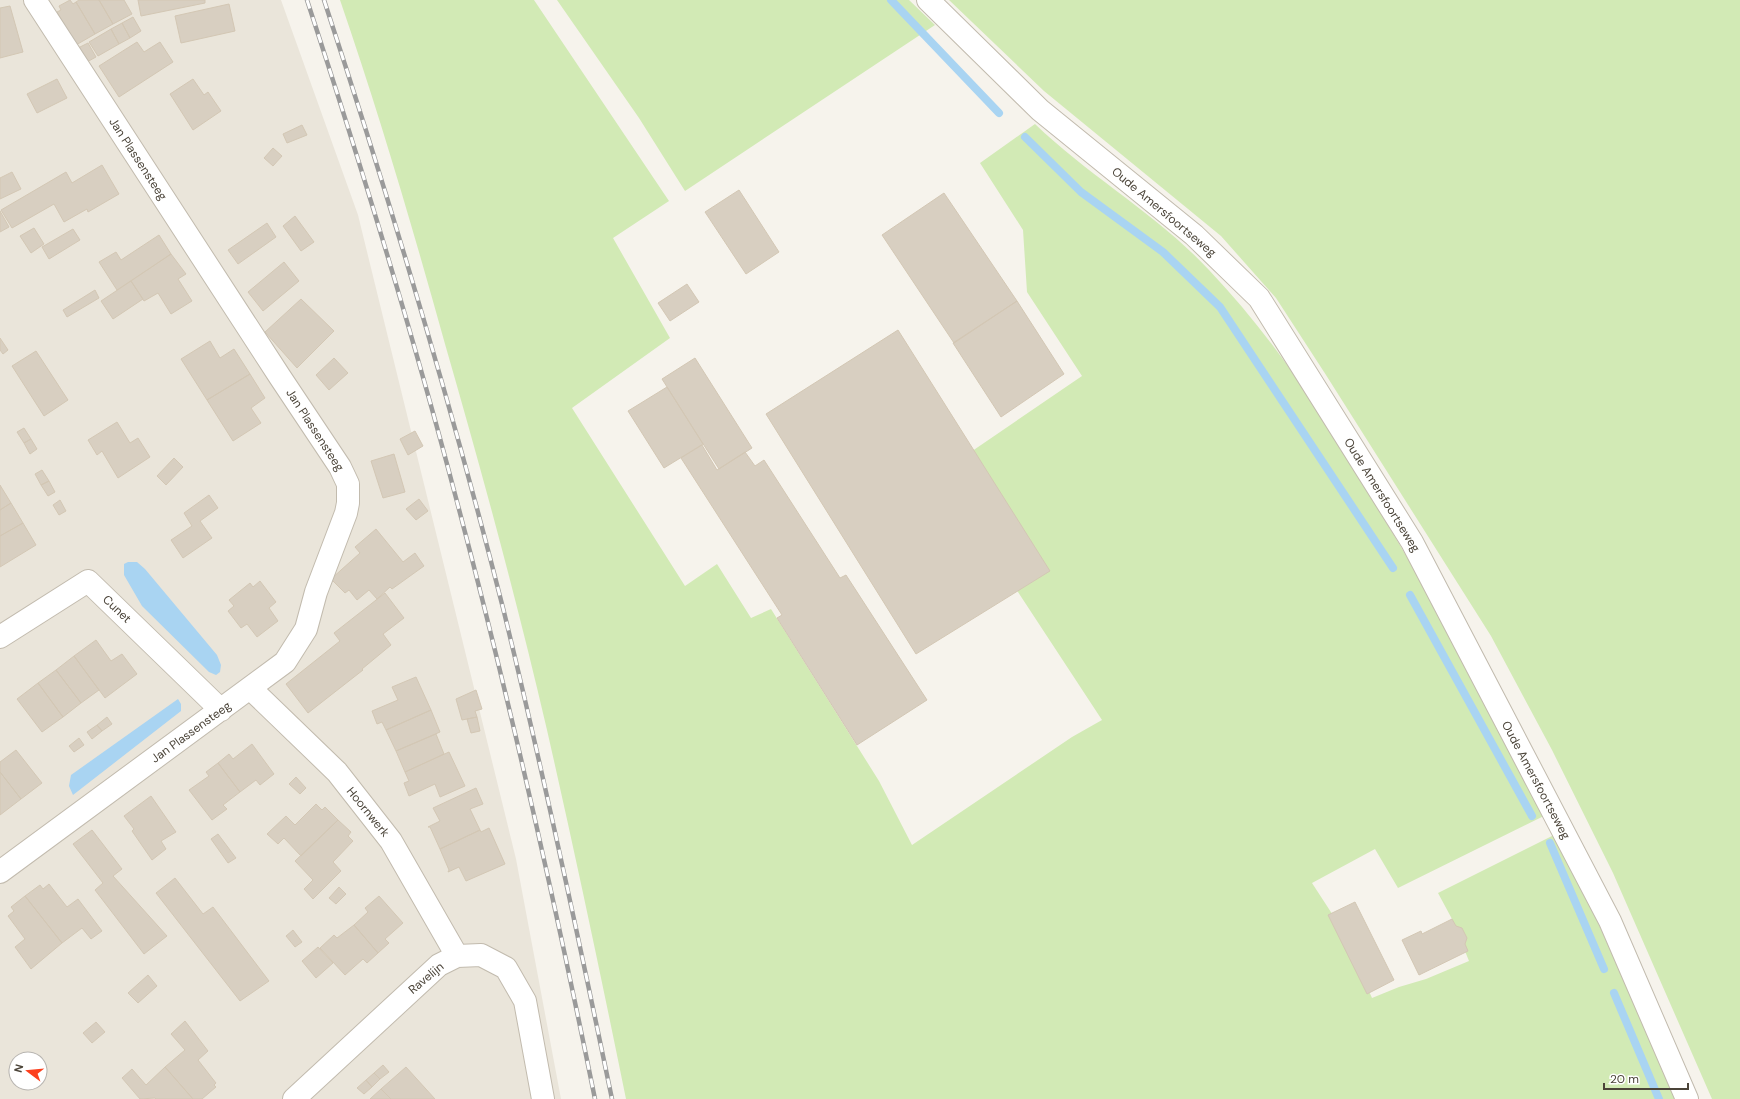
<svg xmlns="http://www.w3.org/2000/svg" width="1740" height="1099" viewBox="0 0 1740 1099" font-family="'DM Sans',sans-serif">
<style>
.residential{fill:#eae5da;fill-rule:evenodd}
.green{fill:#d2eab5}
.water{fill:#a9d4f2}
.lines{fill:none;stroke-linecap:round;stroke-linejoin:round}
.stream{stroke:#a9d4f2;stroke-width:8}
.building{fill:#d8cfc1;stroke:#d3c7b4}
.street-casing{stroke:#c2bbae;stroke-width:24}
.street{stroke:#fff;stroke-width:22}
.rail-casing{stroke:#9a9a9a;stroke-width:4.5}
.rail{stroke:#fff;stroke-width:3;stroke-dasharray:9;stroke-linecap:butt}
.labels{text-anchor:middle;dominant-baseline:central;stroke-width:3.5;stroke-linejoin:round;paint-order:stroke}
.street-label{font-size:12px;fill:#4b4439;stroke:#fff}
</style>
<rect width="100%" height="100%" fill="#f6f3ec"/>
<path class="residential" d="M0,0h281l77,215 158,644 45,240h-561zM16,1059h24v24h-24z"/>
<path class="green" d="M340,0h194l135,201 -56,37 57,100 -98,70 113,178 32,-22 34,54 20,-9 108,172 33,64 160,-108 30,-17 -162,-247 142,-97 -55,-84 -4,-62 -43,-67 55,-39c55,53 123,91 174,146 34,36 65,75 93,116 22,33 41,67 62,100 66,107 128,216 184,328l-150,74 -23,-39 -63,34 28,43 32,72 27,-11 27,-8 43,-18 -17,-42 -14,-26 120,-60 119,266h-1051c-25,-123 -51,-246 -79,-369 -30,-129 -65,-258 -102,-386 -32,-115 -66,-231 -105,-344z
M557,0h352l26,25 -250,166 -46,-73z
M949,0h791v1099h-28l-99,-226 -61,-123 -61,-114 -165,-261 -50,-77 -55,-62 -177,-145z"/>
<path class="water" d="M128,562h9l8,7 72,86 4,10 -1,7 -4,3 -7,-3 -67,-66 -18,-31v-11z
M178,699l3,5v7l-108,84 -4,-9 2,-11z"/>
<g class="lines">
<path class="stream" d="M891,0l108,113
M1025,137l56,55 82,60 57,55 173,261
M1410,595l122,221
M1550,843l54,126
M1614,993l45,106"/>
</g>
<path class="building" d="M70,0l3,4 3,-2 19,32 -19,11 -19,-33 4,-2 -2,-4z
M79,0h20l14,24 -18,10 -19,-32z
M99,0h25l8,14 -19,10z
M138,0h67v3l-64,13z
M229,4l6,27 -54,12 -6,-27z
M10,6l13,46 -23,6v-50z
M133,17l8,14 -11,7 -8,-15z
M122,23l8,15 -11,6 -8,-15z
M111,29l8,15 -21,12 -9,-14z
M137,42l7,10 16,-10 13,20 -54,35 -20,-31z
M88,43l8,14 -11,6 -9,-14z
M57,79l10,19 -30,15 -10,-19z
M193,79l11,16 4,-3 13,19 -28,19 -23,-36z
M302,125l5,10 -20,8 -4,-9z
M273,148l9,8 -9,10 -9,-8z
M102,165l17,29 -31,18 -1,-3 -23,13 -10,-18 -42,24 -11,-18 65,-38 6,11z
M12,172l9,17 -21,10v-21z
M739,190l40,62 -33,22 -41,-62z
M944,193l73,108 -63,42 -72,-108z
M0,211l9,16 -9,5z
M295,216l19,26 -13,9 -18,-25z
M267,223l9,14 -38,27 -10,-14z
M34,228l10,16 -13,9 -11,-17z
M73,229l7,11 -31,19 -7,-12z
M159,235l12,19 -54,36 -18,-28 17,-10 5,8z
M171,254l15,20 -8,5 14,22 -21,13 -13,-21 -14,8 -13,-20z
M284,262l15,19 -36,30 -15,-19z
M131,281l12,18 -30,20 -12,-18z
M687,284l12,18 -29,19 -12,-18z
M95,290l4,8 -32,19 -4,-7z
M301,299l33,32 -37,37 -32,-36z
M1017,301l47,73 -63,43 -48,-74z
M898,330l152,241 -134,83 -150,-240z
M0,338l8,12 -5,4 -3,-4z
M210,341l10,17 14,-9 16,25 -43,26 -26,-41z
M36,351l32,49 -24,16 -32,-50z
M334,358l14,15 -19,17 -13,-15z
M695,358l57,90 -33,21 -57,-90z
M250,374l15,24 -14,10 10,15 -28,18 -26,-41z
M667,387l36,57 -39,24 -36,-57z
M117,422l13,21 8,-5 12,19 -32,21 -16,-27 -5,4 -9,-15z
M24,428l7,11 -7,4 -7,-11z
M415,431l8,15 -15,9 -8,-16z
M31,439l6,10 -7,5 -6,-11z
M702,445l15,25 28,-18 10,14 9,-6 76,118 6,-3 81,125 -70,45 -80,-127 5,-3 -101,-157z
M394,454l11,38 -22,6 -12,-37z
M174,458l9,9 -17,18 -9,-9z
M42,470l7,11 -8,4 -6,-11z
M49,481l6,11 -7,4 -7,-11z
M0,485l11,18 -11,7z
M209,495l9,13 -18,13 12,17 -29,20 -12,-18 21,-14 -8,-13z
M419,499l9,12 -12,9 -10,-11z
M60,500l6,11 -7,4 -6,-10z
M11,503l12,20 -23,13v-26z
M23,523l13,22 -36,22v-31z
M376,529l27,33 12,-9 9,13 -32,23 -2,-2 -13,12 -8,-9 -12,10 -8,-10 -4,3 -14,-14 29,-26 -5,-6z
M260,581l16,21 -7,6 9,13 -21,16 -10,-13 -6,4 -13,-17 6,-5 -5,-6 21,-17 3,4z
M385,593l19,25 -21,16 8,11 -29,24 1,1 -55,43 -22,-29 54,-43 -6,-8z
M96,640l15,21 11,-7 15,20 -32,24 -31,-42z
M74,656l25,34 -18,13 -25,-33z
M56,670l25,33 -18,14 -25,-34z
M416,677l15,33 -45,20 -4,-8 -5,2 -5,-13 26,-11 -6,-13z
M38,683l25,34 -21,15 -25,-33z
M476,690l6,19 -7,2 2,6 -15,3 -6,-21z
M431,710l9,22 -44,19 -10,-21z
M107,717l5,7 -10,7 -5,-6z
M477,717l3,14 -9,2 -4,-14z
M97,725l5,6 -10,8 -5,-7z
M436,734l8,20 -39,18 -9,-21z
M79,738l5,7 -10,7 -5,-6z
M252,744l22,30 -14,11 -4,-5 -16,12 -22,-29 11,-9 4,5z
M16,750l26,33 -21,16 -21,-27v-10z
M449,752l16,34 -25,11 -5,-13 -26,12 -5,-13 5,-2 -4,-9z
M218,763l22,29 -17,13 4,4 -15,11 -23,-30 20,-14 -3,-4z
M0,772l21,27 -21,16z
M296,777l10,11 -6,6 -11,-10z
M476,788l7,16 -13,5 10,21 -40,19 -10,-22h-2l12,-6 -7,-13z
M151,796l25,36 -15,9 5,8 -14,11 -20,-29 2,-2 -10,-13z
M316,804l6,6 3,-3 13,13 -37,36 -17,-18 -6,6 -11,-10 19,-18 9,9z
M338,820l13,12 -3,4 5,5 -20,21 8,9 -28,28 -9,-10 9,-9 -18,-19z
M489,828l16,36 -39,17 -7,-14 -11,5 1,-2 -9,-21 40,-19 1,2z
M92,830l30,39 -9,7 54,60 -23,18 -49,-64 8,-7 -30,-39z
M218,834l18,24 -8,5 -17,-24z
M175,878l28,36 10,-7 56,74 -29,20 -84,-108z
M49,884l18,23 11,-8 24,32 -11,8 -9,-11 -20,15 -37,-47 15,-11 3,4z
M339,887l7,7 -10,10 -7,-6z
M25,896l37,47 -31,26 -16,-22 10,-8 -17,-23 6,-5 -3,-4z
M379,896l24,27 -18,16 4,4 -11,10 -24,-28 14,-13 -3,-4z
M1355,902l39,78 -27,14 -39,-79z
M1452,919l4,7 6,2 5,10 -2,6 3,7 -49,24 -17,-35 19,-9 1,3z
M354,925l24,28 -11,10 -4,-4 -18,16 -25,-27 14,-13 3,3z
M293,930l9,12 -7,5 -9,-11z
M318,947l15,16 -17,15 -14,-17z
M148,975l9,11 -19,17 -10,-10z
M185,1021l23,30 -10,9 18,23 -2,2 2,2 -14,12h-9l-28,-32 20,-17 -14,-16z
M96,1022l9,10 -13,11 -9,-10z
M383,1065l6,7 -9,7 -6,-6z
M165,1067l28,32h-37l-1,-1 -15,1 -18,-21 10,-9 14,16z
M406,1067l29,32h-44l-10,-10z
M374,1073l6,6 -8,8 -6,-7z
M366,1080l6,7 -8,7 -7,-6z
M381,1089l10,10h-21z"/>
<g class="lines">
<defs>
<path id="street" d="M928,0l112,110 154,125 65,63 153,244 198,379 77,178
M0,637l88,-56 133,129
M251,689l86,83 54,69 66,115
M0,872l285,-210 21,-33 10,-37 30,-79 2,-10v-19l-8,-17 -60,-90 -245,-377
M294,1099l145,-134 18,-9 24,-1 25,13 19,33 18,98"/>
</defs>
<use href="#street" class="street-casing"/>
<use href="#street" class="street"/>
<defs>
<path id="rail" d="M307,0c54,165 105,330 149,498 53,199 98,399 139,601
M324,0c66,201 127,403 179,608 40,163 75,327 109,491"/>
</defs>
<use href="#rail" class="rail-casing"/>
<use href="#rail" class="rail"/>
</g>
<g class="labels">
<g class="street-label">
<text transform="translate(138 159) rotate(57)">Jan Plassensteeg</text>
<text transform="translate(1164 212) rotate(40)">Oude Amersfoortseweg</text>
<text transform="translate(315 430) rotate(57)">Jan Plassensteeg</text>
<text transform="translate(1382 495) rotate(58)">Oude Amersfoortseweg</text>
<text transform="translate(117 609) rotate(44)">Cunet</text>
<text transform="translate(191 732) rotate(-36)">Jan Plassensteeg</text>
<text transform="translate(1536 780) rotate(62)">Oude Amersfoortseweg</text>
<text transform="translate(368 812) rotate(51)">Hoornwerk</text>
<text transform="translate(426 978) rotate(-40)">Ravelijn</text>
</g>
</g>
<g transform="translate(28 1071) rotate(286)"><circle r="19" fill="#ffffff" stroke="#b7b4b0"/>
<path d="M0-3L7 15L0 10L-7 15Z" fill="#fc3f1d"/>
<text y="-6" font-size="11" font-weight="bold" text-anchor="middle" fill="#4b4439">N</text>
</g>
<path d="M1604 1083v6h84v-6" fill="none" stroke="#4b4439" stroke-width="2"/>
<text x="1610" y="1083" font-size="12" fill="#4b4439" stroke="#ffffff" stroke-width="3" paint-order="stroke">20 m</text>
</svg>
